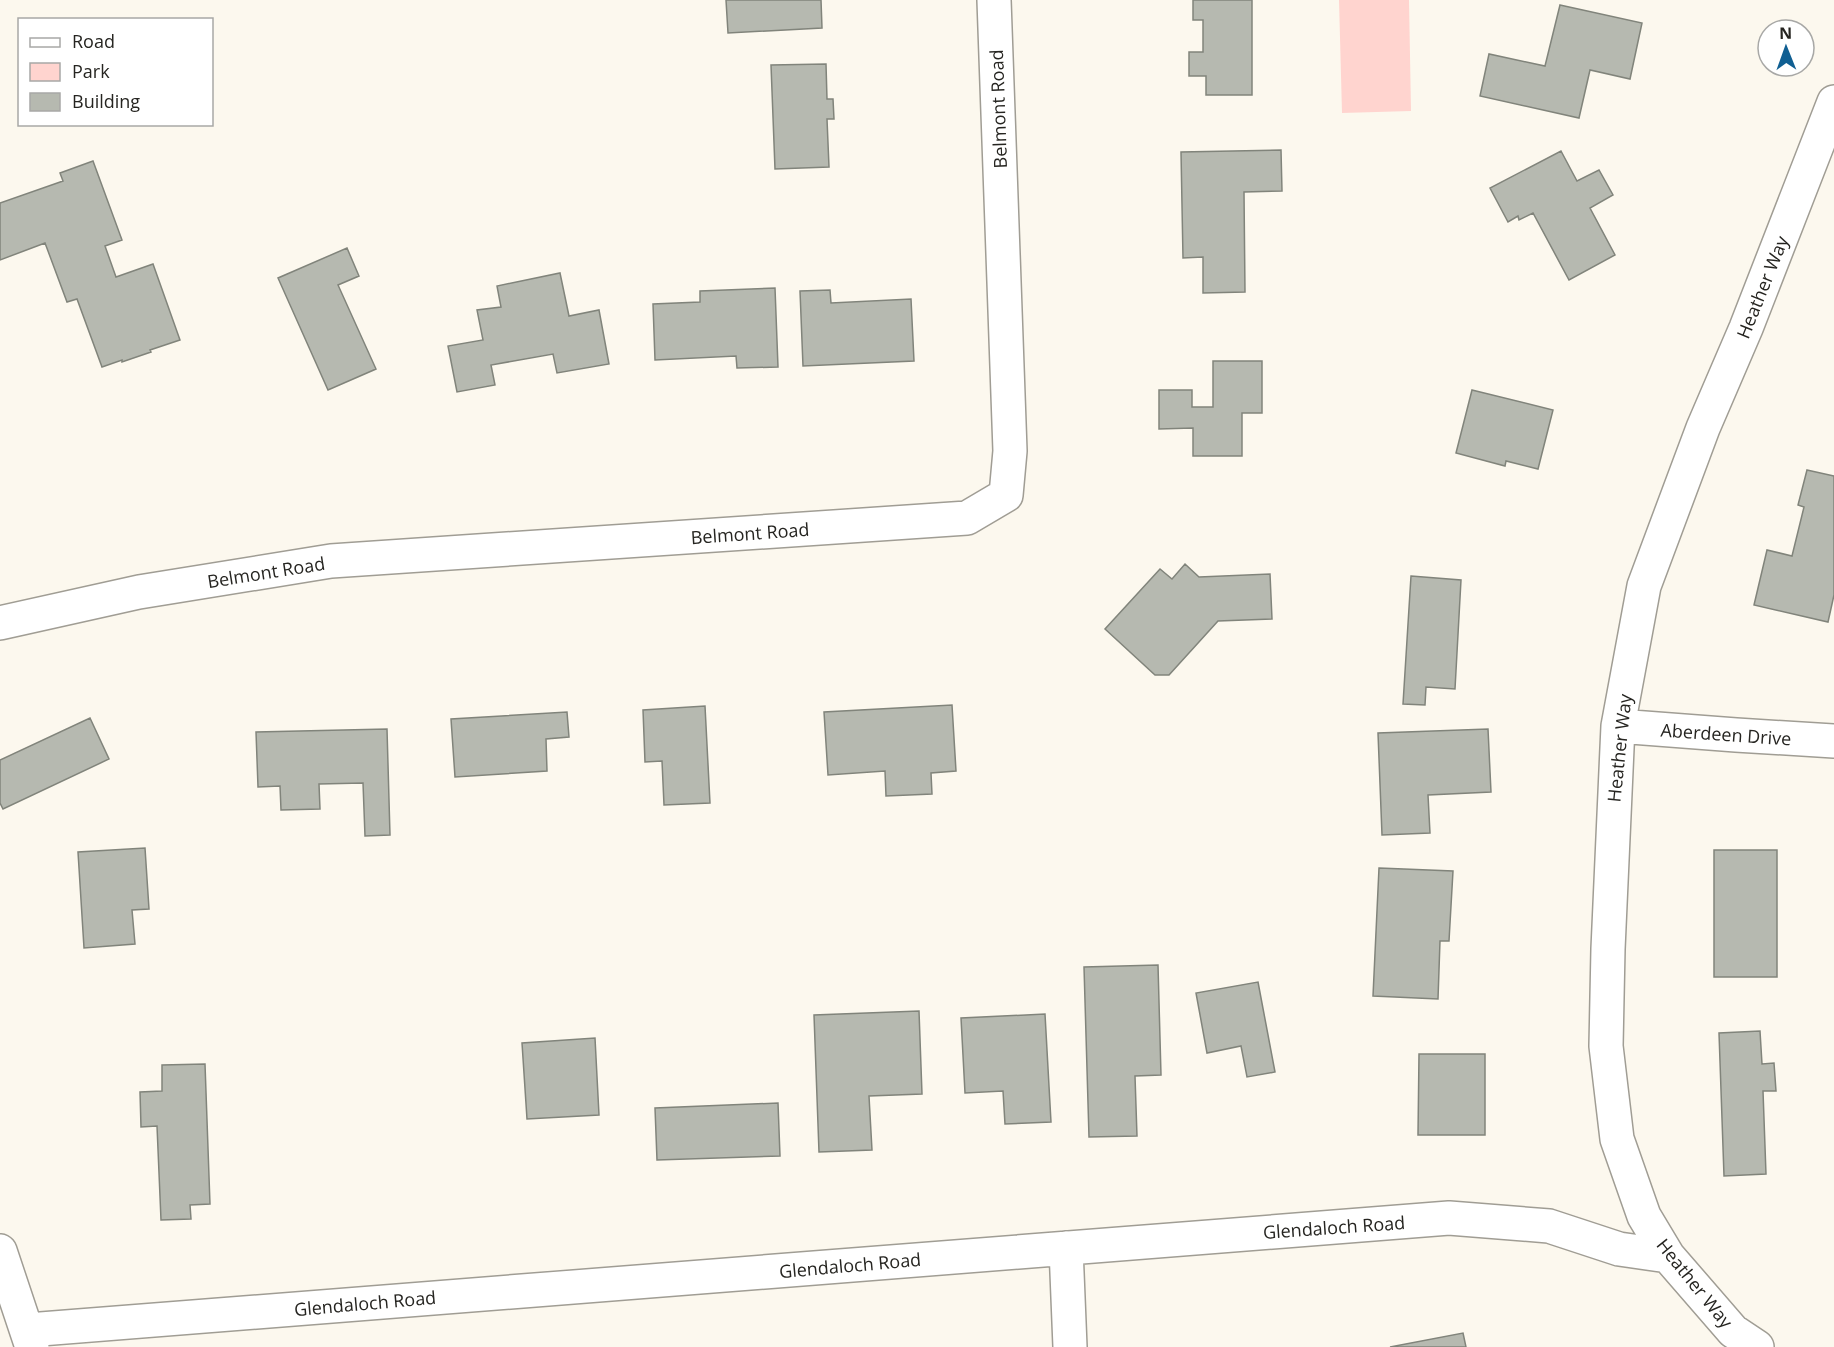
<svg xmlns="http://www.w3.org/2000/svg" width="1834" height="1347" viewBox="0 0 1834 1347" font-family="'Open Sans',sans-serif">
<style>
.green{fill:#ffd4cf}
.building{fill:#b6b9b0;stroke:#81847b;stroke-width:1.5}
.lines{fill:none;stroke-linecap:round;stroke-linejoin:round}
.minor-casing{stroke:#a09d94;stroke-width:36}
.minor{stroke:#fff;stroke-width:33}
.labels{text-anchor:middle;dominant-baseline:central;stroke-width:6;stroke-linejoin:round;paint-order:stroke}
.street-label{font-size:18px;fill:#262521;stroke:#fff}
</style>
<rect width="100%" height="100%" fill="#fcf8ee"/>
<path class="green" d="M1339,0h70l2,111 -69,2z"/>
<path class="building" d="M726,0h95l1,28 -94,5z
M1193,0h59v95h-46v-19h-17v-24h14v-32h-10z
M1560,5l82,18 -12,56 -40,-9 -11,48 -99,-22 9,-42 56,12z
M826,64l1,35h6l1,20h-7l2,48 -54,2 -4,-104z
M1281,150l1,41 -38,1 1,100 -42,1v-36l-20,1 -2,-106z
M1561,151l16,30 22,-11 14,25 -23,13 25,47 -46,25 -36,-67 -14,7 -1,-4 -10,6 -18,-34z
M93,161l29,79 -17,6 11,31 37,-13 27,76 -30,10 1,2 -29,10v-2l-20,7 -25,-68 -10,3 -22,-59 -45,17v-57l63,-22 -3,-8z
M347,248l12,28 -21,9 38,84 -48,21 -50,-112z
M560,273l9,43 30,-6 10,54 -52,9 -4,-19 -62,11 4,20 -38,7 -9,-46 35,-6 -6,-30 24,-3 -4,-21z
M775,288l3,79 -41,1 -1,-12 -81,4 -2,-56 47,-2v-11z
M830,290l1,13 80,-4 3,62 -111,5 -3,-75z
M1213,361h49v52h-20v43h-49v-28l-34,1v-39h33v17h21z
M1472,390l81,20 -15,59 -32,-8 -1,5 -49,-13z
M1807,470l27,6v119l-6,27 -74,-17 13,-55 25,6 12,-49 -6,-2z
M1185,564l14,13 71,-3 2,45 -54,2 -49,54h-14l-50,-46 55,-60 12,10z
M1411,576l50,4 -6,109 -29,-2 -1,18 -22,-1z
M952,705l4,66 -25,2 1,21 -46,2 -1,-25 -57,4 -4,-63z
M705,706l5,97 -46,2 -2,-44 -17,1 -2,-52z
M567,712l2,25 -23,2 1,32 -92,6 -4,-58z
M90,718l19,41 -106,50 -3,-6v-43z
M387,729l3,106 -25,1 -2,-53 -44,1 1,25 -39,1 -1,-24 -22,1 -2,-55z
M1488,729l3,63 -63,3 2,38 -48,2 -4,-102z
M145,848l4,61 -17,1 3,34 -51,4 -6,-96z
M1714,850h63v127h-63z
M1379,868l74,3 -4,70h-9l-2,58 -65,-3z
M1158,965l3,110 -26,1 2,60 -48,1 -5,-170z
M1258,982l17,90 -28,5 -6,-31 -34,7 -11,-60z
M919,1011l3,83 -53,2 3,54 -53,2 -5,-137z
M1045,1014l6,108 -46,2 -2,-33 -38,2 -4,-75z
M1760,1031l2,33 12,-1 2,28h-13l3,83 -42,2 -5,-143z
M595,1038l4,77 -72,4 -5,-76z
M1419,1054h66v81h-67z
M205,1064l5,140 -20,1 1,14 -30,1 -4,-94 -16,1 -1,-35 22,-1v-26z
M778,1103l2,53 -123,4 -2,-52z
M1463,1333l3,14h-76z"/>
<g class="lines">
<defs>
<path id="minor" d="M0,623l139,-31 192,-31 636,-43 39,-23 4,-44 -16,-451
M1618,726l118,9 98,6
M1066,1248l4,99
M0,1251l32,96
M28,1330l1421,-112 100,8 70,23 49,7
M1757,1347l-24,-16 -65,-75 -24,-40 -27,-77 -11,-93 2,-97 10,-223 26,-140 59,-158 43,-100 88,-226"/>
</defs>
<use href="#minor" class="minor-casing"/>
<use href="#minor" class="minor"/>
</g>
<g class="labels">
<g class="street-label">
<text transform="translate(998 109) rotate(-92)">Belmont Road</text>
<text transform="translate(1762 287) rotate(-68)">Heather Way</text>
<text transform="translate(750 533) rotate(-4)">Belmont Road</text>
<text transform="translate(266 572) rotate(-9)">Belmont Road</text>
<text transform="translate(1726 734) rotate(4)">Aberdeen Drive</text>
<text transform="translate(1619 748) rotate(-84)">Heather Way</text>
<text transform="translate(1334 1227) rotate(-4)">Glendaloch Road</text>
<text transform="translate(850 1265) rotate(-5)">Glendaloch Road</text>
<text transform="translate(1695 1283) rotate(51)">Heather Way</text>
<text transform="translate(365 1303) rotate(-5)">Glendaloch Road</text>
</g>
</g>
<rect x="18" y="18" width="195" height="108" fill="#ffffff" stroke="#a8a8a6" stroke-width="1.5"/>
<rect x="30" y="38" width="30" height="9" fill="#ffffff" stroke="#a8a8a6" stroke-width="1.5"/>
<text x="72" y="48" font-size="18" fill="#262521">Road</text>
<rect x="30" y="63" width="30" height="18" fill="#ffd4cf" stroke="#a8a8a6" stroke-width="1.5"/>
<text x="72" y="78" font-size="18" fill="#262521">Park</text>
<rect x="30" y="93" width="30" height="18" fill="#b6b9b0" stroke="#a8a8a6" stroke-width="1.5"/>
<text x="72" y="108" font-size="18" fill="#262521">Building</text>
<g transform="translate(1786 48) rotate(359)"><circle r="28" fill="#ffffff" stroke="#a8a8a6" stroke-width="1.5"/>
<path d="M0-4.5L10 22L0 15L-10 22Z" fill="#105f92"/>
<text y="-9" font-size="16" font-weight="bold" text-anchor="middle" fill="#262521">N</text>
</g>
</svg>
